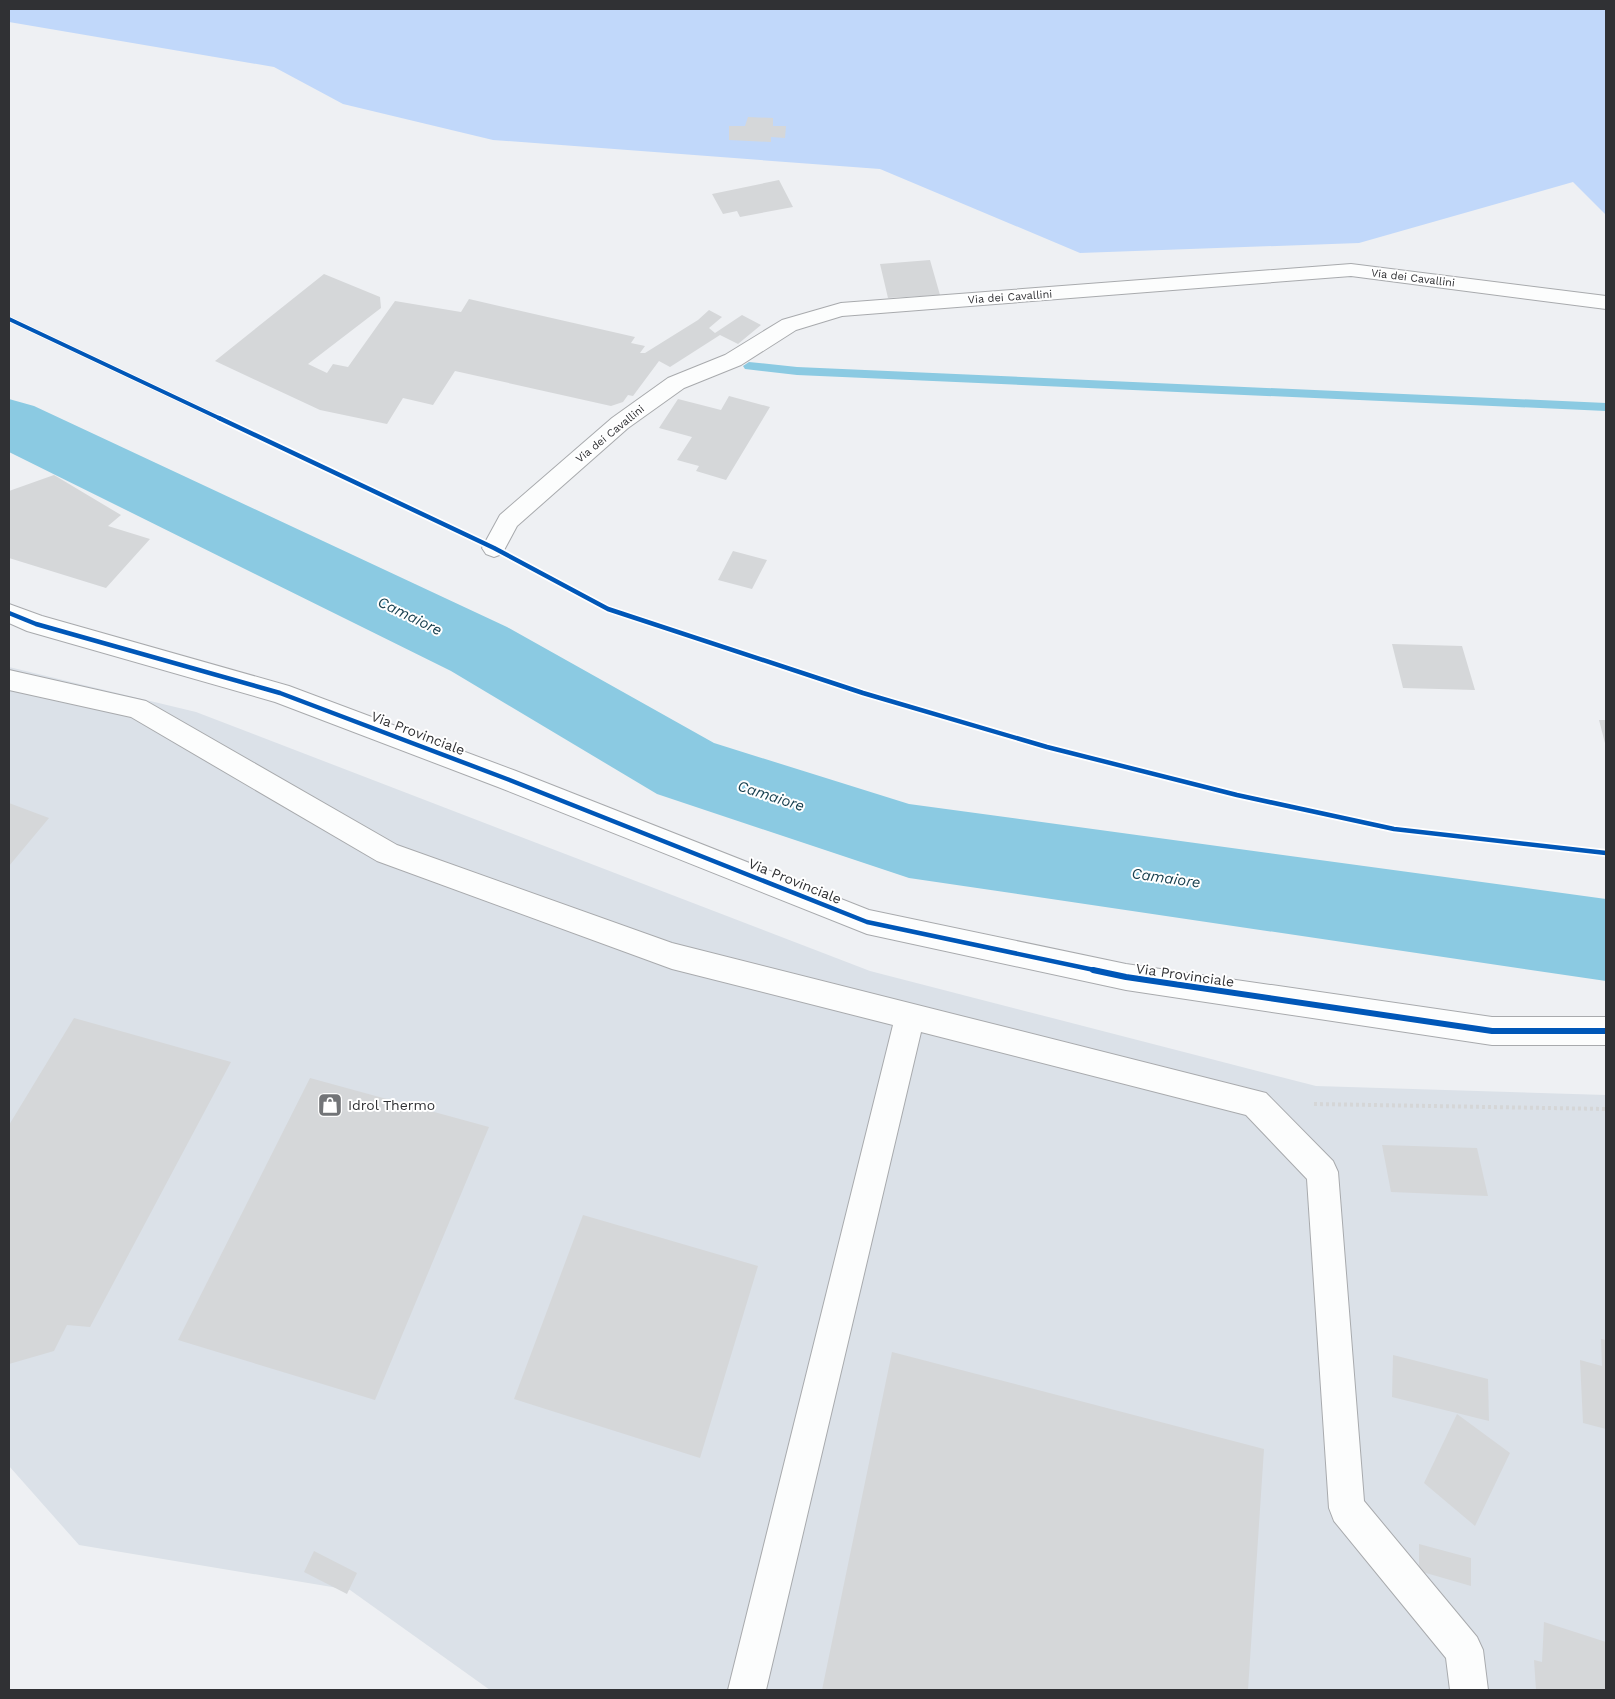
<svg xmlns="http://www.w3.org/2000/svg" width="1615" height="1699" viewBox="0 0 1615 1699" font-family="'Work Sans',sans-serif">
<style>
.built{fill:#dbe1e8}
.green{fill:#c1d8fa}
.lines{fill:none;stroke-linecap:round;stroke-linejoin:round}
.stream{fill:#8bcae2;fill-rule:evenodd}
.river{fill:#8bcae2;fill-rule:evenodd}
.building{fill:#d5d7d9}
.minor-casing{stroke:#a8aaad;stroke-width:2}
.major-casing{stroke:#a8aaad;stroke-width:2}
.path{stroke:#d5d6d7;stroke-width:4;stroke-dasharray:3 3;stroke-linecap:butt}
.minor{fill:#fcfdfd;fill-rule:evenodd}
.major{fill:#fcfdfd;fill-rule:evenodd}
.cycleway-far2-casing{stroke:#fff;stroke-width:5.5}
.cycleway-far1-casing{stroke:#fff;stroke-width:8}
.cycleway-casing{stroke:#fff;stroke-width:9}
.cycleway-far2{stroke:#0057b8;stroke-width:4}
.cycleway-far1{stroke:#0057b8;stroke-width:4.5}
.cycleway{stroke:#0057b8;stroke-width:6}
.labels{text-anchor:middle;dominant-baseline:central;stroke-width:4;stroke-linejoin:round;paint-order:stroke}
.far-street-label{font-size:11px;fill:#303134;stroke:#fff}
.street-label{font-size:14px;fill:#303134;stroke:#fff}
.poi-label{font-size:14px;fill:#303134;stroke:#fff;text-anchor:start}
.water-label{font-size:15px;font-style:italic;fill:#194150;stroke:#fff}
</style>
<rect width="100%" height="100%" fill="#eef0f3"/>
<path class="built" d="M9,667l187,45 674,259 446,115 290,9v595h-1116l-140,-100 -271,-45 -70,-79z"/>
<path class="green" d="M9,9h1597v206l-33,-33 -214,61 -279,10 -200,-84 -387,-29 -150,-36 -69,-37 -265,-45z"/>
<g class="lines">
<path class="stream" d="M749,362l48,5 809,36v8l-809,-36 -52,-6 -2,-3z"/>
<path class="river" d="M9,399l25,7 473,221 207,116 195,61 697,95v82l-697,-103 -252,-84 -206,-123 -442,-219z"/>
</g>
<path class="building" d="M748,117l25,1v8h13l-1,12 -14,-1v5l-42,-2v-14h16z
M779,180l14,27 -53,10 -3,-6 -14,3 -11,-20z
M930,260l10,35 -52,3 -8,-34z
M324,274l56,23 1,11 -73,56 19,9 6,-9 15,3 47,-66 66,11 8,-13 166,38 -4,6 14,3 -5,7h5l53,-33 11,-10 13,7 -13,11 6,5 27,-18 19,10 -23,19 -18,-9 -50,32 -11,-6 -26,35 -5,-1 -5,7 -12,4 -156,-35 -22,34 -30,-7 -16,26 -67,-14 -105,-49z
M729,396l41,11 -44,73 -30,-9 3,-5 -22,-6 15,-23 -33,-9 19,-29 43,11z
M54,475l67,40 -13,11 42,13 -44,49 -97,-30v-67z
M733,551l34,9 -15,29 -34,-9z
M1392,644l70,2 13,44 -72,-2z
M1599,720h7v27z
M9,803l40,15 -40,48z
M74,1018l157,44 -141,265 -23,-2 -13,26 -45,13v-239z
M310,1078l179,49 -114,273 -197,-60z
M1382,1145l95,3 11,48 -97,-4z
M583,1215l175,51 -58,192 -186,-59z
M1601,1339l5,1v89l-23,-6 -3,-63 22,6z
M892,1352l372,97 -16,241h-426z
M1393,1355l95,24 1,42 -97,-24z
M1457,1414l53,39 -35,73 -51,-43z
M1419,1544l52,14v28l-52,-15z
M314,1551l43,22 -10,21 -43,-22z
M1544,1622l62,20v48h-70l-2,-30 8,2z"/>
<g class="lines">
<defs>
<path id="minor" d="M1351,264l255,32v13l-255,-33 -509,40 -46,14 -55,35 -57,23 -56,40 -111,98 -15,28 -8,3 -8,-3 -4,-6 18,-33 112,-97 56,-40 57,-23 57,-35 59,-17z
M9,670l137,31 251,144 275,98 594,150 67,68 5,11 26,329 113,136 6,13 5,40h-38l-4,-32 -112,-137 -5,-13 -22,-329 -61,-64 -325,-83 -155,658h-38l165,-665 -221,-56 -295,-108 -246,-144 -122,-27z"/>
<path id="major" d="M9,604l33,12 247,70 227,85 353,139 257,54 366,53h114v28h-114l-366,-55 -259,-56 -369,-147 -223,-85 -248,-71 -18,-8z"/>
</defs>
<use href="#minor" class="minor-casing"/>
<use href="#major" class="major-casing"/>
<path class="path" d="M1314,1104l292,5"/>
<use href="#minor" class="minor"/>
<use href="#major" class="major"/>
<defs>
<path id="cycleway-far2" d="M9,319l212,100"/>
<path id="cycleway-far1" d="M219,418l275,130 114,61 255,84 184,54 190,48 157,34 212,24
M9,613l27,11 244,69 227,86 360,143 232,49"/>
<path id="cycleway" d="M1093,970l33,7 366,54h114"/>
</defs>
<use href="#cycleway-far2" class="cycleway-far2-casing"/>
<use href="#cycleway-far1" class="cycleway-far1-casing"/>
<use href="#cycleway" class="cycleway-casing"/>
<use href="#cycleway-far2" class="cycleway-far2"/>
<use href="#cycleway-far1" class="cycleway-far1"/>
<use href="#cycleway" class="cycleway"/>
</g>
<defs>
<symbol id="shop-square" viewBox="-11 -11 22 22"><rect x="-9" y="-9" width="18" height="18" rx="4" fill="#727477" stroke="#fff"/><path d="M-5-2.5h2.3a2.7 3.5 0 0 1 5.4 0H5L5.5 6h-11ZM-1.5-2.5h3a1.5 2.3 0 0 0-3 0Z" fill="#fff"/></symbol>
</defs>
<g fill-rule="evenodd">
<use href="#shop-square" x="316" y="1091" width="28" height="28"/>
</g>
<g class="labels">
<g class="far-street-label">
<text transform="translate(1413 278) rotate(7)">Via dei Cavallini</text>
<text transform="translate(1010 297) rotate(-4)">Via dei Cavallini</text>
<text transform="translate(610 434) rotate(-39)">Via dei Cavallini</text>
</g>
<g class="street-label">
<text transform="translate(418 733) rotate(21)">Via Provinciale</text>
<text transform="translate(795 881) rotate(22)">Via Provinciale</text>
<text transform="translate(1185 975) rotate(8)">Via Provinciale</text>
</g>
<g class="poi-label">
<text x="348" y="1105">Idrol Thermo</text>
</g>
<g class="water-label">
<text transform="translate(410 616) rotate(26)">Camaiore</text>
<text transform="translate(771 796) rotate(18)">Camaiore</text>
<text transform="translate(1166 878) rotate(8)">Camaiore</text>
</g>
</g>
<rect width="1615" height="1699" fill="none" stroke="#303134" stroke-width="20"/>
</svg>
